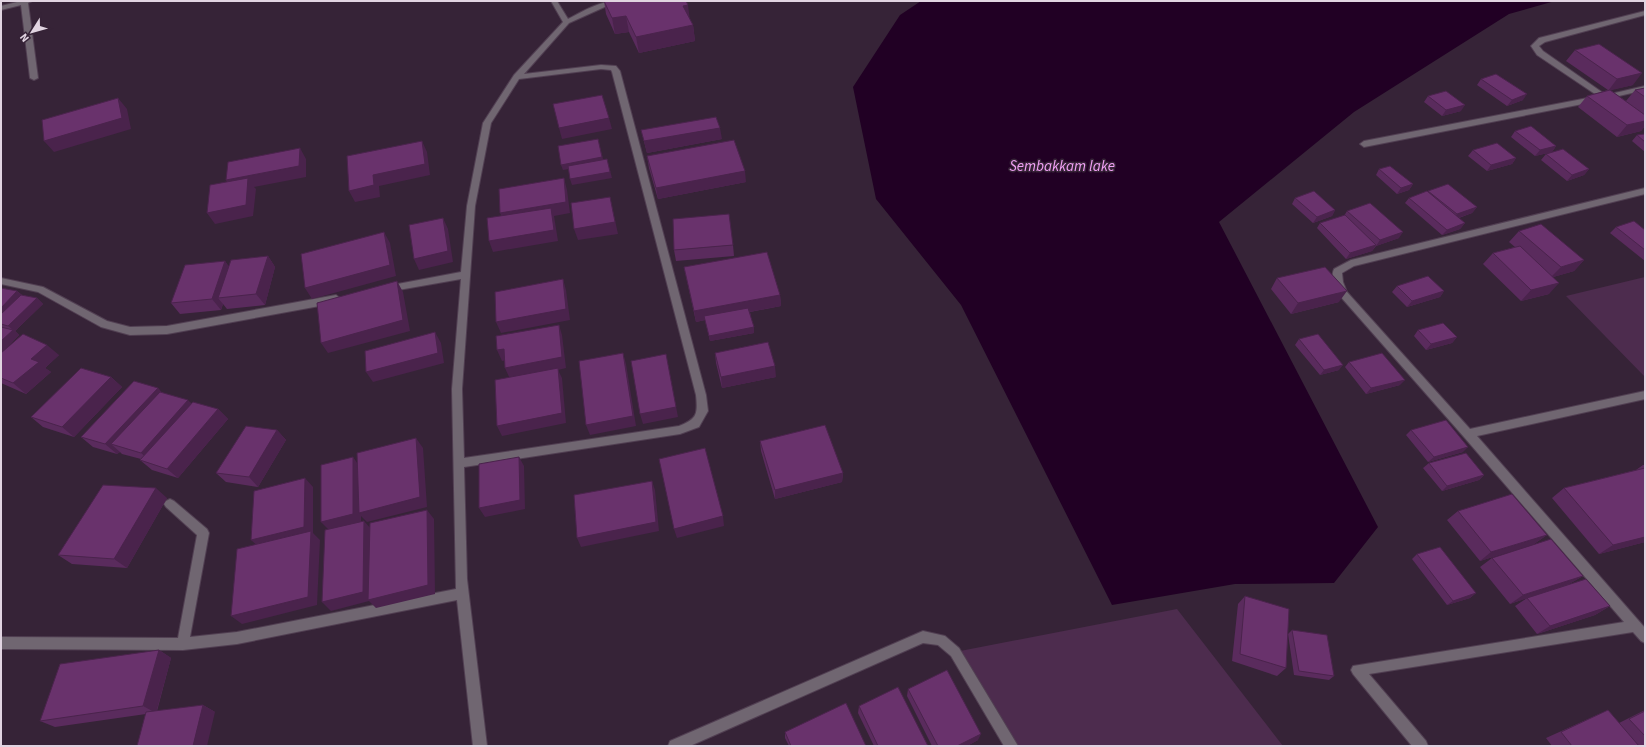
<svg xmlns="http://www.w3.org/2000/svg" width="1646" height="747" viewBox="0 0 1646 747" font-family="'Source Sans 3',sans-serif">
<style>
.green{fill:#4d2c4e}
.water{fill:#210024}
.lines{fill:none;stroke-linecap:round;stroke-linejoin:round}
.minor-casing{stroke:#513f52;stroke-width:2}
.minor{fill:#706671;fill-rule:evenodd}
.wall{fill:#5a2b5d}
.shaded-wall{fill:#4a234c}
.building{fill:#69326c;stroke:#4a234c}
.labels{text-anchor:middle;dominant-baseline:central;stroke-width:3;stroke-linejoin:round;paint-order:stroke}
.water-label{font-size:15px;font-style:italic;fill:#f1a1f5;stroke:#362337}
</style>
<rect width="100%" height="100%" fill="#362337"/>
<path class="green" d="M1645,277v100l-79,-81z
M1177,609l106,137h-272l-56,-94z"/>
<path class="water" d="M921,1h634l-46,13 -155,98 -135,110 159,305 -44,56 -99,1 -123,21 -151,-300 -85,-106 -23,-112 47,-72z"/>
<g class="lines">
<defs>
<path id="minor" d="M21,1h11l-4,2 10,75 -4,2 -4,-2 -9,-73 -20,5v-4z
M551,1h6l11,18c17,-9 32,-18 50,-18l-49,22 -45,51 77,-9 15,1 4,5 86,324 2,16 -9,16 -19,7 -216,33 3,112 20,167h-14l-16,-146 -220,44 -54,6 -182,-1v-12l177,1 19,-103 -31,-28 -2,-3 2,-3 4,-2 4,2 33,28 2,4 -19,104 47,-5 219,-43 -4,-200 9,-110 -74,13 -5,-3 5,-3 74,-14 6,-66 16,-83 31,-48 49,-53zM601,69l10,1 1,2 84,323c2,19 1,24 -17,31l-215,32 -2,-69 13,-183 16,-83 28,-44z
M1645,11v4l-100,27 -6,4 4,5 63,44 39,-9v4l-35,8v3l-7,-1 -239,47 -4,-3 4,-3 234,-45 -61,-41 -6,-9 8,-8z
M1645,188v6l-291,72 -12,7 1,9 4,10 123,137 175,-38v8l-168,37 168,192v15l-4,-2 -8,-9 -264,42 57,67 2,5h-16l-59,-72 -2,-4 2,-4 271,-44 -160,-185 -124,-141c-5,-8 -10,-18 -6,-27l17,-9z
M1,278l42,9 64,34 23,6 37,-1 169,-31 5,4 -5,4 -169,31 -37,1 -29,-8 -63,-35 -37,-8z
M923,631l22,5 14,12 59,98h-14l-53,-90 -13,-11 -15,-2 -233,103h-22l2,-5z"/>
</defs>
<use href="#minor" class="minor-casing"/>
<use href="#minor" class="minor"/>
</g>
<path class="wall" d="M604,1l86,19 3,5 2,16 -56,12 -10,-21 -14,2 -9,-20z
M1575,50l58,35 -23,5 16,11 9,-11 10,-2v38l-4,5 -24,6 -39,-30 9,-11 21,-6 -42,-29z
M1481,79l42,21 -16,6 -30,-21z
M1428,96l33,15 -19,5 -18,-14z
M641,130l81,9 -75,14z
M1515,131l41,15 -4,6 -17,4 -24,-19z
M1645,134v18l-13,-11 5,-6z
M1473,150l43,8 -4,6 -25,7 -19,-15z
M1546,154l43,15 -5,6 -17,6 -26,-21z
M647,156l99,26 -88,17 -9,-31z
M1379,169l34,15 -4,6 -12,4 -21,-19z
M1428,191l49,16 -5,6 -13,5 6,5 -5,6 -18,6 -37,-32 4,-5 18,-6z
M1295,198l40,12 -3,6 -19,7 -21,-19z
M1347,211l52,27 -23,8 -4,5 -26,8 -29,-31 3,-5 24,-7z
M1616,227l29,3v31l-35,-28z
M1519,231l65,29 -10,11 -21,6 -4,17 -28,7 -38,-37 10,-11 22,-6 -6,-5z
M733,245l1,11 -58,5 -2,-11z
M268,256l7,11 -10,38 -38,4 -4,-5 -2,6 -41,4 -9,-11 54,-42 3,5z
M684,267l96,28 1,11 -31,6 4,21 -44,8 -5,-21 -9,2z
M1277,278l62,24 -48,12 -20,-25z
M1397,286l47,5 -4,6 -33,10 -15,-15z
M1,288l16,3 5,4 15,3 6,6 -28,27 4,4 -16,16 56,4 -14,13 6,4 -25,22 -25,-11z
M1418,330l39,7 -5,6 -26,7 -12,-14z
M1299,339l40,31 -19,5 -25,-30z
M715,353l61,24 -54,11 -6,-25z
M1349,362l51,23 -34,9 -21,-27z
M111,377l11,10 -48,50 -31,-10 -12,-10z
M158,388l3,4 30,11 27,6 10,10 -50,59 -26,-8 -12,-10 1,-1 -19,-5 -2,-2 -3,2 -24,-7 -12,-10z
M277,430l9,10 -28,47 -32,-5 -10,-9z
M1411,430l52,22 -35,10 -22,-27z
M760,441l83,32 -1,9 -67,17 -14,-48z
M1429,463l55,12 -5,5 -37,11 -19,-23z
M1643,465h2v77l-46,12 -47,-56 12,-10 72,-18z
M167,498l-40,70 -55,-4 -14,-9z
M1458,511l89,24 -13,9 -54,17 -33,-41z
M1417,554l59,39 -6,5 -23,7 -35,-46z
M1492,558l91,18 -14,8 41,22 -15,9 -58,19 -22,-28 12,-8 -17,6 -30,-37z
M1245,596l43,38 4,-4 42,46 -5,4 -35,-5 -6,-41 -2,34 -9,8 -45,-15 6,-57z
M159,650l12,8 -14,53 46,-6 12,7 -69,2 -91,13 -15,-6z
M908,689l70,51 -11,6h-35l-25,-50z
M859,706l69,40h-54l-16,-33z
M1608,710l11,13 26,-13v36h-93l-6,-8z
M785,732l81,14h-77l-4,-8z"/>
<path class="shaded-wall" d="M688,5l2,16 -7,-15z
M626,16l3,16 -14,2 -3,-16z
M693,25l2,16 -56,12 -3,-16z
M1642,73l-9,12 -25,6 9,-12z
M1527,94l-4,6 -16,6 5,-6z
M118,98l9,11 4,20 -77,23 -10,-11z
M1465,105l-4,6 -19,5 4,-6z
M609,118l3,11 -50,10 -3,-11z
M1645,121v5l-4,5 -24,6 10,-12z
M720,128l2,11 -75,14 -3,-12z
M598,139l6,24 -41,7 -2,-5z
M422,141l5,11 3,23 -51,11 1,11 -25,5 -6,-11 24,-16z
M1556,146l-4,6 -17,4 5,-6z
M300,148l6,11v18l-52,10 2,2 -3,27 -38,8 -8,-11 26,-22 -7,-11z
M1516,158l-4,6 -25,7 4,-6z
M607,159l5,19 -40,7 -2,-6z
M1589,169l-5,6 -17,6 5,-6z
M745,171l1,11 -88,17 -2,-11z
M564,178l3,12 3,23 -16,3 4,25 -65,11 -4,-11 16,-17 -5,-11z
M1413,184l-4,6 -12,4 4,-6z
M610,197l8,37 -40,6 -4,-11z
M1477,207l-5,6 -20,7 5,-6z
M1335,210l-3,6 -19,7 4,-6z
M443,218l5,11 5,33 -34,8 -5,-11z
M1465,223l-5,6 -18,6 5,-5z
M384,232l6,11 6,33 -84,23 -7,-11z
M1403,232l-4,6 -23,8 4,-6z
M1376,245l-4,6 -26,8 4,-6z
M268,256l7,11 -10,38 -9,-11z
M1584,260l-10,11 -24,7 11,-11z
M225,261l8,11 -15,26 5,6 -2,6 -9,-11z
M563,279l3,11 4,30 -69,13 -5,-11z
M397,281l6,11 7,39 -82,22 -7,-10z
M1559,283l-10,11 -28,7 10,-11z
M17,291l7,6 -23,23v-12z
M1347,291l-8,11 -48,12 7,-11z
M1444,291l-4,6 -33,10 5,-6z
M780,295l1,11 -76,14 -1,-4 1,4 -9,2 -2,-11z
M37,298l6,6 -28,27 4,4 -18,18v-12l12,-11 -5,-4z
M559,325l3,10 4,33 -8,2 4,8 4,45 -64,13 -5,-10 13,-47 -5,-11z
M754,327v6l-44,8 -1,-5z
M435,332l6,11 3,20 -71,19 -7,-10z
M1457,337l-5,6 -26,7 5,-6z
M47,345l12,10 -14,13 6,4 -25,22 -13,-11 18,-24z
M504,349l5,11 -7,1 -5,-11z
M623,353l3,11 10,62 -46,9 -4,-10z
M666,354l12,63 -35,7 -3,-10z
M1343,365l-4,5 -19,5 4,-5z
M775,366l1,11 -54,11 -1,-11z
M111,377l11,10 -48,50 -12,-10z
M1405,380l-5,5 -34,9 5,-6z
M158,388l10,11 -57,45 9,8 -3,2 -12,-10z
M188,400l10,10 -46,53 -11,-10z
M218,409l10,10 -50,59 -11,-9z
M277,430l9,10 -28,47 -9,-10z
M416,438l7,10 4,59 -60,15 -6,-6v7l-31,8 -9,-9 32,-65 7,10z
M1468,447l-5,5 -35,10 6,-5z
M519,457l5,9 1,43 -40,8 -6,-9z
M843,473l-1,9 -67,17v-9z
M1484,475l-5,5 -37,11 5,-5z
M305,478l8,9v46l7,7 -3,65 -75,19 -11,-8 30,-67 -10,-9z
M652,481l3,9 4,41 -78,16 -4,-9z
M156,488l11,10 -40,70 -13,-9z
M427,510l7,9 1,75 -59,14 -7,-7 -38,10 -9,-9 42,-81 8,9z
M723,516l1,10 -47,12 -3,-9z
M1547,535l-13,9 -54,17 11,-9z
M1645,537v5l-46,12 14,-9z
M1583,576l-14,8 -59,20 13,-9z
M1476,593l-6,5 -23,7 6,-4z
M1610,606l-15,9 -58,19 13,-8z
M159,650l12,8 -15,55 -13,-7z
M203,705l12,7 -8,34h-14z
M981,734l-3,6 -11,6h-10z"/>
<path class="building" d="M604,1h82l2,4 -5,1 10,19 -57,12 -10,-21 -14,2z
M1599,44l43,29 -25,6 -42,-29z
M1496,74l31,20 -15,6 -31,-21z
M1645,88v9l-10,-7z
M1610,90l35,25v6l-18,4 -40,-29z
M1446,91l19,14 -19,5 -18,-14z
M602,95l7,23 -50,10 -6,-24z
M118,98l4,20 -78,23 -2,-21z
M716,117l4,11 -76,13 -3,-11z
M1531,126l25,20 -16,4 -25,-19z
M1645,134v8l-8,-7z
M598,139l4,18 -41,8 -3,-19z
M734,140l11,31 -89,17 -9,-32z
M422,141l3,23 -52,11 1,10 -25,6 -2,-35z
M1497,143l19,15 -25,7 -18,-15z
M300,148l-1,18 -73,14 2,-18z
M1563,149l26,20 -17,6 -26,-21z
M607,159l3,13 -40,7 -2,-13z
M1390,166l23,18 -12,4 -22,-19z
M248,178l-2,27 -39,8 3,-28z
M564,178l2,24 -66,11 -1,-24z
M1448,184l29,23 -20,7 -29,-23z
M1314,191l21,19 -18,7 -22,-19z
M1427,191l38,32 -18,7 -38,-32z
M610,197l5,25 -41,7 -3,-26z
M1370,203l33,29 -23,8 -33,-29z
M551,208l3,22 -65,11 -2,-23z
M729,214l4,31 -59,5 -1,-31z
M1345,215l31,30 -26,8 -30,-30z
M443,218l5,33 -34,8 -5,-34z
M1634,221l11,9v20l-29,-23z
M1541,224l43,36 -23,7 -42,-36z
M384,232l6,33 -85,23 -4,-34z
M1520,246l39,37 -28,7 -38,-37z
M767,252l13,43 -86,16 -10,-44z
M268,256l-12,38 -38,4 13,-38z
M225,261l-13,38 -41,4 14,-38z
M1325,267l22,24 -49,12 -21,-25z
M1428,276l16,15 -32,10 -15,-15z
M563,279l3,30 -70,13 -1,-30z
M397,281l6,39 -82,23 -4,-40z
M1,288l16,3 -16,17z
M21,295l16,3 -29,28 -7,-2v-10z
M748,308l6,19 -45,9 -5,-20z
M1443,323l14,14 -26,7 -13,-14z
M559,325l3,32 -57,11 -1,-19 -7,1 -1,-14z
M1,327l12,3 -12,11z
M435,332l3,21 -72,19 -1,-21z
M23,334l24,11 -16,14 8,3 -26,21 -12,-5v-25z
M1318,334l25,31 -19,5 -25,-31z
M768,342l7,24 -54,11 -6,-24z
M623,353l10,63 -47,9 -7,-64z
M1382,353l23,27 -34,8 -22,-26z
M666,354l10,53 -36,7 -9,-53z
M81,368l30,9 -49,50 -31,-10z
M558,368l4,45 -65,13 -2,-46z
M134,381l24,7 -53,56 -24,-7z
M160,392l28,8 -47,53 -30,-9z
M193,402l25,7 -51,60 -27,-9z
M1446,420l22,27 -34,10 -23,-27z
M825,425l18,48 -68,17 -15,-49z
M246,426l31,4 -28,47 -33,-4z
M416,438l4,59 -61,16 -2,-60z
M705,448l18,68 -49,13 -15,-70z
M1466,453l18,22 -37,11 -18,-23z
M353,457v57l-32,8v-57z
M519,457l1,43 -41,8v-44z
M1645,468v69l-32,8 -49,-57z
M305,478l-1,49 -53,13 3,-49z
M652,481l4,41 -79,16 -3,-43z
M103,485l53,3 -42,71 -56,-4z
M1512,494l35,41 -56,17 -33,-41z
M427,510l1,75 -60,15 2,-77z
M364,521l-1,71 -41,10 3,-72z
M311,531l-3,66 -77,19 6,-67z
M1551,539l32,37 -60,19 -31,-37z
M1440,547l36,46 -23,8 -36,-47z
M1586,579l24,27 -60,20 -23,-28z
M1245,596l44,13 -3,59 -46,-14z
M1292,630l35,5 7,41 -35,-5z
M159,650l-16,56 -103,15 20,-57z
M947,670l34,64 -24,12h-19l-30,-57z
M898,687l30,59h-50l-19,-40z
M846,703l20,43h-75l-6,-14z
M203,705l-10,41h-56l9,-34z
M1608,710l31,36h-67l-11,-14z
M1645,711v25l-16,-17z"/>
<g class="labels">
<g class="water-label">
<text x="1062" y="166">Sembakkam lake</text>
</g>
</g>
<rect width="1646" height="747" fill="none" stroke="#e1d4e1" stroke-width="4"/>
<g transform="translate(32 32) rotate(233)" stroke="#362337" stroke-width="3" paint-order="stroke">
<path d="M0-3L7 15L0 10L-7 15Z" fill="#e1d4e1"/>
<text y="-6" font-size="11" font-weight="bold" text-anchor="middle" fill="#e1d4e1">N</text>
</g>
</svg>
